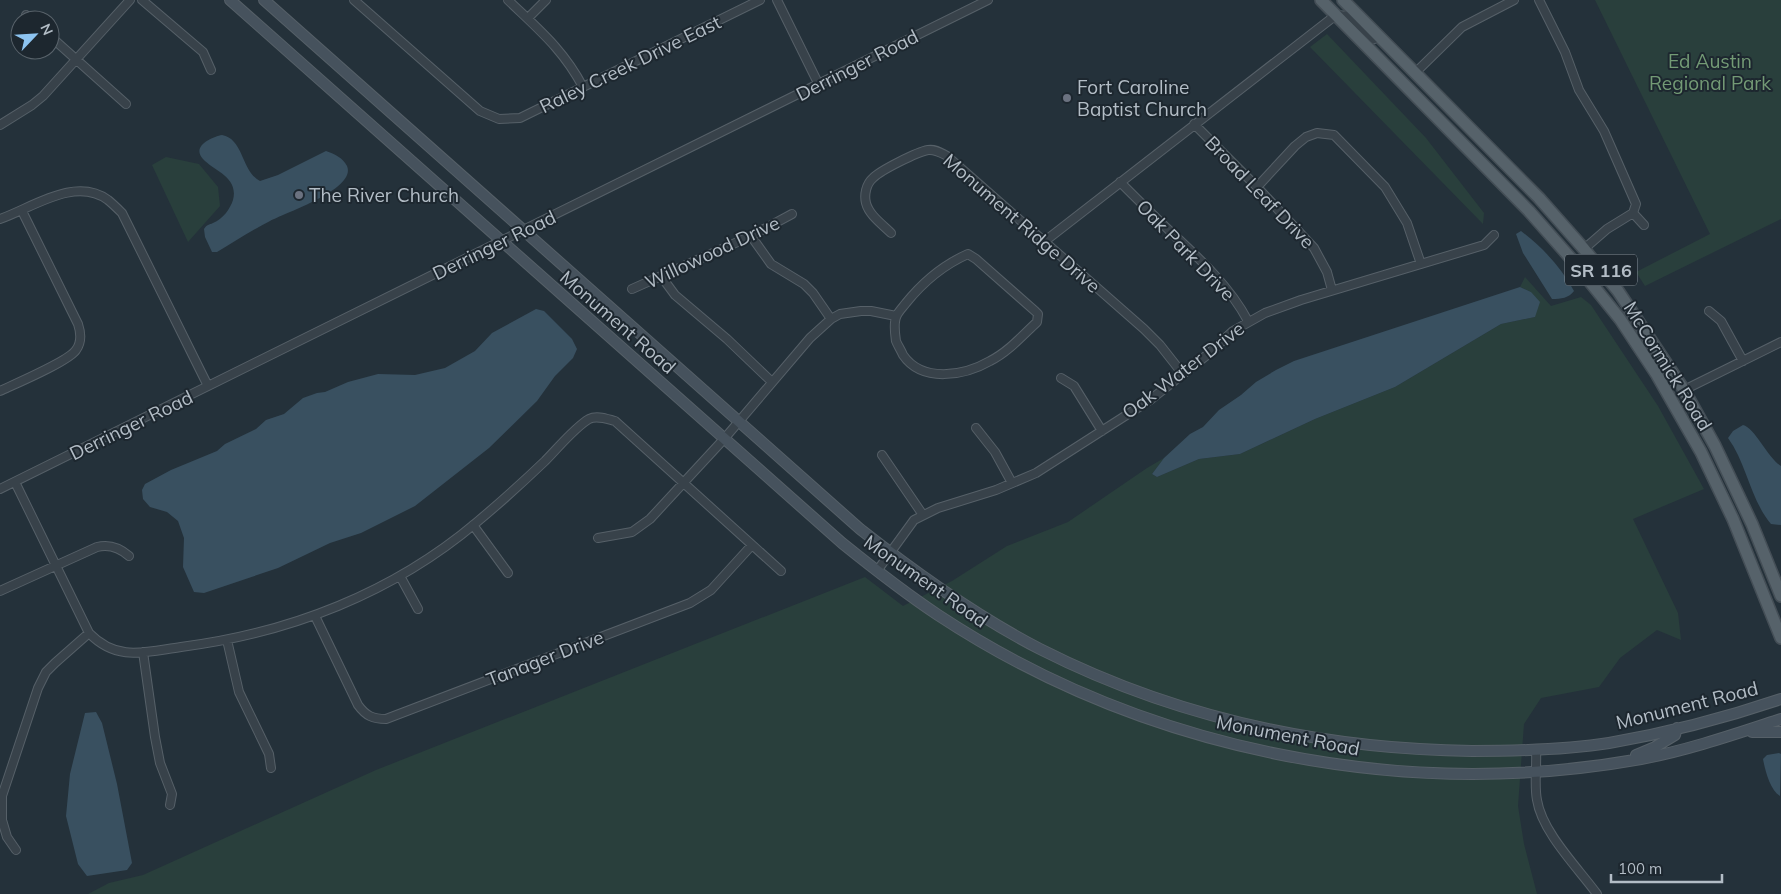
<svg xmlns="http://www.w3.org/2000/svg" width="1781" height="894" viewBox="0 0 1781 894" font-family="Mulish,sans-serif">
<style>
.green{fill:#293f3c}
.water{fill:#395060}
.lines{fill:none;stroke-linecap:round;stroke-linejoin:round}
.minor-casing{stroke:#566068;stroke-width:10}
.secondary-casing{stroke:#566068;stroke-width:12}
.primary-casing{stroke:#444e56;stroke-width:14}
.minor{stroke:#38424a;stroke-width:8}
.secondary{stroke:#46525d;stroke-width:10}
.primary{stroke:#56626a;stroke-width:11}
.worship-dot{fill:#6b7280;stroke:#1d272f;stroke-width:2}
.labels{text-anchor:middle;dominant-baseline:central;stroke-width:4;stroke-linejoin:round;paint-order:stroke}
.shield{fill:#1d272f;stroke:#869099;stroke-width:1}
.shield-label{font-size:18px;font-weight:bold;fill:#b3bdc6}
.park-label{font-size:19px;fill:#739a75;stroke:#1d272f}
.street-label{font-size:19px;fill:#b3bdc6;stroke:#1d272f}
.poi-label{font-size:19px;fill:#b3bdc6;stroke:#1d272f;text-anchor:start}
</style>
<rect width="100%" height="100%" fill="#24313a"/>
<path class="green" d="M1595,0h186v219l-136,67 -9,-14 74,-38z
M1327,34l99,104 58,75 -1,11 -173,-177z
M166,157l33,7 19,23 2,19 -32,36 -36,-77z
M1525,277l26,29 30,-9 10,8 67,101 46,83 -71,30 45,94 3,27 -24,-10 -37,28 -21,29 -58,11 -17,26 -6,82 6,38 13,50h-1449l21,-11 34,-8 233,-105 489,-193 38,29 49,-25 55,-35 61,-24 79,-54 17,-10 -12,16 5,3 42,-18 41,-5 75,-35 80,-32 106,-63 34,-7 -4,-25 -11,-5z"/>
<path class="water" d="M222,135c22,4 19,36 38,46l18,-6 48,-24c9,3 17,7 21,15 10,23 -63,47 -77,55 -18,9 -36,21 -53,31h-5l-7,-15 -1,-8c3,-5 5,-4 9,-6 10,-4 17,-14 20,-23 6,-23 -19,-29 -30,-41 -12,-13 9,-22 19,-24z
M1521,231c21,16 40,36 53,60 -5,7 -13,8 -22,8l-29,-46 -7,-19z
M1520,287l11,5 9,10 -5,15 -34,7 -106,63 -80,32 -75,35 -41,5 -42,18 -5,-3 12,-16 26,-24 13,-7 16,-17 22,-15 15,-13 20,-12 18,-9z
M536,309l8,2 28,28 5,10 -4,9 -18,18 -18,25 -48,47 -74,58 -54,27 -31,10 -52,25 -74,25 -10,-1 -11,-25 1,-29 -6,-17 -11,-9 -17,-5 -7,-8 -1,-9 3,-6 26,-14 46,-19 8,-7 31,-15 10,-9 18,-6 19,-16 14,-5 8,-1 23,-10 30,-8 37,1 30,-7 30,-17 17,-18z
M1743,425c12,3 25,33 38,41v59l-10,-1c-21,-25 -24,-60 -43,-86l5,-7z
M96,712l6,11 15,61 15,79 -5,7 -40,6 -9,-12 -12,-48 4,-42 15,-61z
M1779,753l2,1 -1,42c-10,-6 -15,-26 -17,-37l4,-4z"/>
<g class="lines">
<defs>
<path id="minor" d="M142,0l61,52 8,18
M354,0l126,111 19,8 21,-1 240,-118
M508,0c30,29 55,49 75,87
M777,0l42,85
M1539,0l26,52 14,38 25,41 32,73 -3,9 -26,16 -23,20
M26,15l6,5
M528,18l18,-18
M50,36l76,68
M1415,73l47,-46 52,-27
M1194,124l63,63 57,61 13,24 5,18
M0,125l32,-20 11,-9 87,-96
M1120,182c18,18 35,35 53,52 28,26 57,53 75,87
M1257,187l38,-41 11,-9 11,-4 17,2 51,52 22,36 14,41
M1633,213l11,12
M0,219c32,-11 75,-43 108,-19 5,4 10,9 14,13l86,173
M891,233c-9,-9 -22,-18 -25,-30 -2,-8 0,-19 7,-25 8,-8 44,-26 55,-28 8,-1 13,3 19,6l197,173 16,16 22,28
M751,236l20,28 33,20 9,9 18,26
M1045,241l291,-226 14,1 24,23
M968,254l8,5 59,52 3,3 -1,8c-15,14 -29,30 -47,39 -26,15 -68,22 -87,-6 -2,-5 -5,-9 -7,-14 -1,-7 -3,-19 1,-26 2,-4 6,-8 9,-12 17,-21 37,-38 62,-49z
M661,276l14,19 52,44 45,43
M632,289l119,-53 41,-22
M1709,311l12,10 22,40
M1061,378l13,8 28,45
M1684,390l97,-48
M0,391c15,-7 69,-30 76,-41 6,-8 5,-17 2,-26l-56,-113
M976,428l19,24 17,31
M882,455l41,60
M15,482l74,151c28,29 56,19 92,14 109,-14 212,-54 296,-125 24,-20 46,-40 68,-61 12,-12 30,-34 44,-42 8,-4 18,0 26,2l166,150
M0,489l988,-489
M473,525l35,48
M598,538l34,-6 18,-13 74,-80 86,-101 21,-19 9,-5 21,-3h10l25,5
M877,571l37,-51 24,-12 58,-18 40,-17 114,-73 57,-45 26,-24 32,-18 36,-13 183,-55 10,-10
M400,576l18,33
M0,591l97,-44c12,-3 23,1 32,9
M315,616l43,89c8,11 15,14 28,14l304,-116 21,-13 41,-45
M227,640l12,52 30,62 2,14
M143,652l12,85 5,26 12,31 -2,11
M1536,750c1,16 -2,35 1,50 5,32 41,68 60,94
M16,850l-9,-13 -5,-17v-24l36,-108 8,-16 9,-9 34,-30"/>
<path id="secondary" d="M230,0l612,543c31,25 63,50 96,72 205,135 462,187 703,144 48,-9 94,-25 140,-40
M264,0l596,529c57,45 116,87 180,120 134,68 282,100 432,102 46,0 92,-1 137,-8 58,-10 116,-25 172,-44
M1752,732h29
M1636,755l19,-8 20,-12 2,-7"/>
<path id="primary" d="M1321,0l208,211 45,51 46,57 37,56 44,77 32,67 48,119
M1343,0l196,198 45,51 34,42 66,99 31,56 37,78 29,72"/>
</defs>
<use href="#minor" class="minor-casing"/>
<use href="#secondary" class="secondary-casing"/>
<use href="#primary" class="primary-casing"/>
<use href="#minor" class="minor"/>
<use href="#secondary" class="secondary"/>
<use href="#primary" class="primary"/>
</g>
<g class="worship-dot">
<circle cx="1067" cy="98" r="5"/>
<circle cx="299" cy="195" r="5"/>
</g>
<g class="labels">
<rect class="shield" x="1565" y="254.5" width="72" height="31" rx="4"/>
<g class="shield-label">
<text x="1601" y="270">SR 116</text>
</g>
<g class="park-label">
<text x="1710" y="61">Ed Austin<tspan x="1710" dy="22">Regional Park</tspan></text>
</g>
<g class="street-label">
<text transform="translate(630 64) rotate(-26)">Raley Creek Drive East</text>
<text transform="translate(857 65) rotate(-27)">Derringer Road</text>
<text transform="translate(1260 192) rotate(46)">Broad Leaf Drive</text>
<text transform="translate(1022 223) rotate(41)">Monument Ridge Drive</text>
<text transform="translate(494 245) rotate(-26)">Derringer Road</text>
<text transform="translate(1186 250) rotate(46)">Oak Park Drive</text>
<text transform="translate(712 252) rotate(-25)">Willowood Drive</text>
<text transform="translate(618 322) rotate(41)">Monument Road</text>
<text transform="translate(1668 366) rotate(58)">McCormick Road</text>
<text transform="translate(1183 370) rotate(-37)">Oak Water Drive</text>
<text transform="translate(131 425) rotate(-26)">Derringer Road</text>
<text transform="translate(926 581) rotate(35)">Monument Road</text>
<text transform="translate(545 658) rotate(-21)">Tanager Drive</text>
<text transform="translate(1687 705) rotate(-14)">Monument Road</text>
<text transform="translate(1288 735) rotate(11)">Monument Road</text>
</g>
<g class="poi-label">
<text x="1077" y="87">Fort Caroline<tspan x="1077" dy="22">Baptist Church</tspan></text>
<text x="309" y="195">The River Church</text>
</g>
</g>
<g transform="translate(35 35) rotate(65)"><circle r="24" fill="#1d272f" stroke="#59636b"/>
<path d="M0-4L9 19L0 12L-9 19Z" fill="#8dc4f1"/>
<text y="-8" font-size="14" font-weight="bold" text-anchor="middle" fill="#b3bdc6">N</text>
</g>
<path d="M1611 874v8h111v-8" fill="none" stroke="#b3bdc6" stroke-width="2.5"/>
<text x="1618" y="874" font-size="15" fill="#b3bdc6" stroke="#1d272f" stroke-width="4" paint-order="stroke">100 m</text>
</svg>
